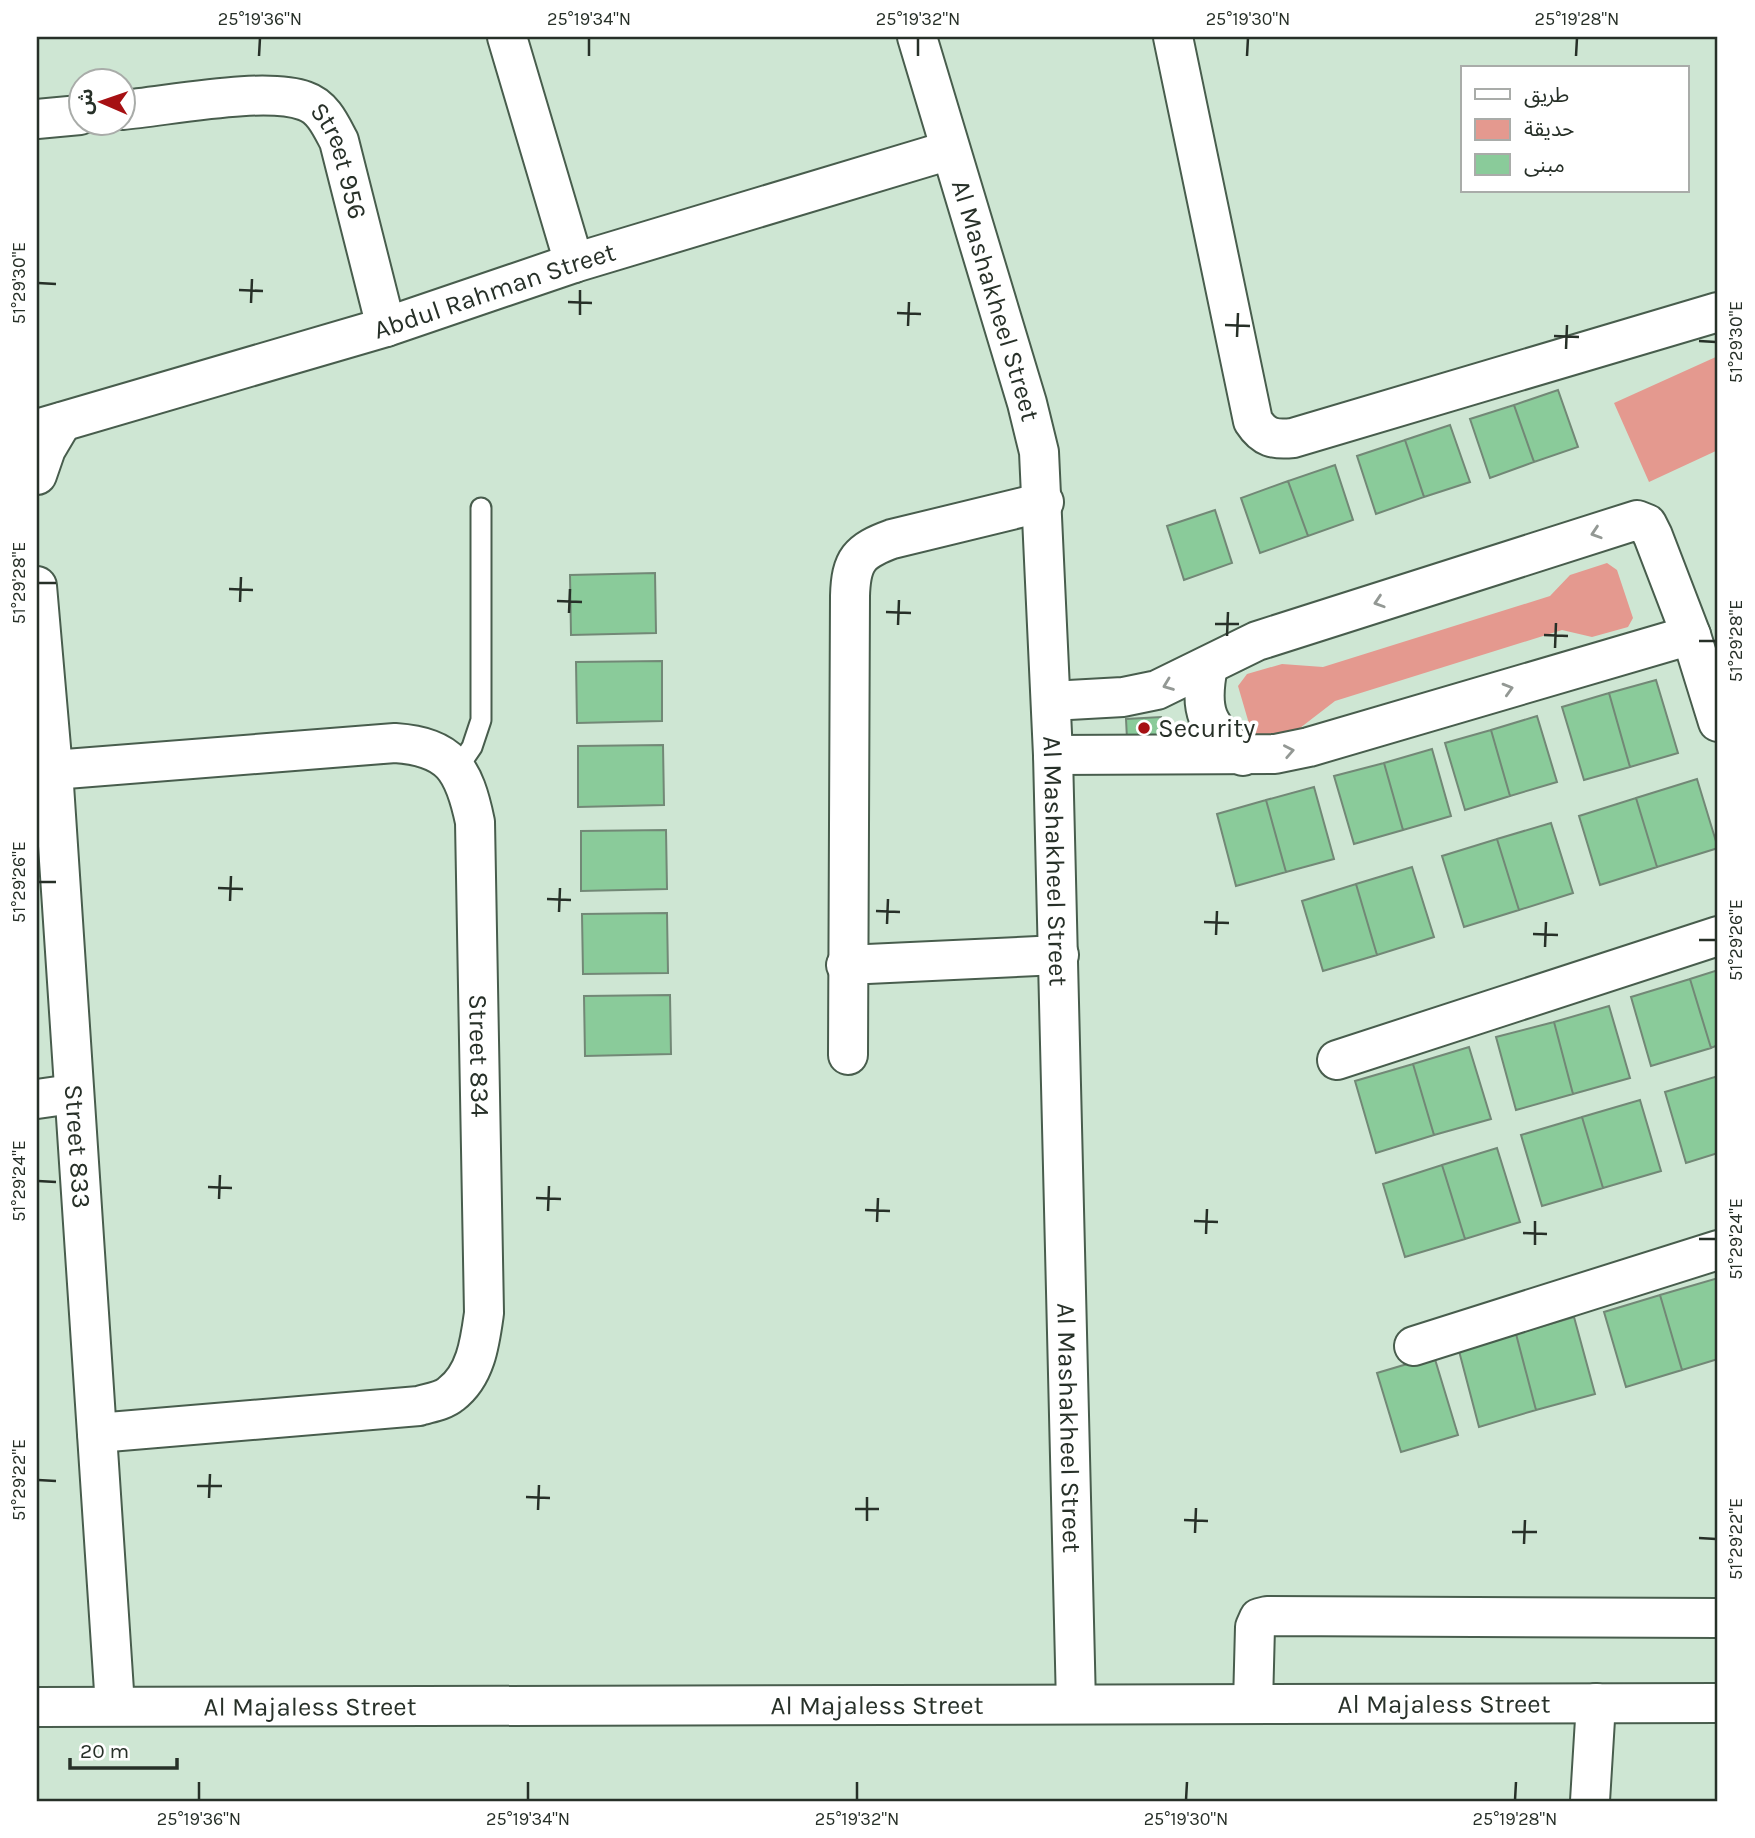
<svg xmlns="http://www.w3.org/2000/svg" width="1755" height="1838" viewBox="0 0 1755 1838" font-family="Karla,'Noto Sans Arabic',sans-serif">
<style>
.green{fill:#e4998f}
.building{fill:#8acb9a;stroke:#728876;stroke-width:2}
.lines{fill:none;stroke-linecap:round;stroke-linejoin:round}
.service-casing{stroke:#485d4d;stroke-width:23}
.minor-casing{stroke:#485d4d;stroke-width:42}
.service{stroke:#fff;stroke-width:19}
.minor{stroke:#fff;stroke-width:38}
.oneway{stroke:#939894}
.ticks{fill:none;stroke:#273028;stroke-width:2.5}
.poi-dot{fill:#a61013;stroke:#fff;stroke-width:2.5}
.labels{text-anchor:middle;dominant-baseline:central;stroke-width:7;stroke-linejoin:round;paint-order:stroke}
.street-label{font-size:26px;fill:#273028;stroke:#fff}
.poi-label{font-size:26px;fill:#273028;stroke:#fff;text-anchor:start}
.neatline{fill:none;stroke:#273028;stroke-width:2.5}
.ticks-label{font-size:18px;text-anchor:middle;fill:#273028}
</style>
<rect width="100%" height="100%" fill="#cee6d3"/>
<path class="green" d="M1718,356v94l-69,32 -35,-79z
M1607,563l10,7 16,48 -5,9 -36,10 -30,-7 -227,71 -35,27 -33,10 -15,-4 -14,-48 9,-12 35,-10 41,3 227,-71 20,-21z"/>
<path class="building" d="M1558,390l20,57 -44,15 -20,-57z
M1514,405l20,57 -44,16 -20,-59z
M1450,425l20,57 -46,15 -19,-57z
M1405,440l19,57 -48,17 -19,-58z
M1335,465l18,55 -45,16 -20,-55z
M1288,481l20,55 -48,17 -19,-55z
M1215,510l17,53 -48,17 -17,-54z
M655,573l1,60 -85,2 -1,-60z
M662,661v60l-85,2 -1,-61z
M1656,680l22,73 -48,14 -21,-74z
M1609,693l21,74 -46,13 -22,-73z
M1537,716l20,66 -47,14 -19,-66z
M1161,717l1,20 -35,2 -1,-20z
M1491,730l19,66 -45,14 -20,-67z
M663,745l1,60 -86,2v-61z
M1432,749l19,67 -48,14 -19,-67z
M1384,763l19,67 -49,14 -20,-68z
M1697,779l21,69 -61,19 -21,-69z
M1314,787l20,72 -48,13 -20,-72z
M1636,798l21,69 -57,18 -21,-69z
M1266,800l20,72 -50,14 -19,-72z
M1551,823l22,70 -54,17 -22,-71z
M666,830l1,59 -86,2v-60z
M1497,839l22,71 -55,17 -22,-71z
M1412,867l22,70 -57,18 -21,-71z
M1356,884l21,71 -54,16 -21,-70z
M667,913l1,60 -85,1 -1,-60z
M1718,970v75l-7,3 -21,-69z
M1690,979l21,69 -60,18 -20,-69z
M670,995l1,59 -86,2 -1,-60z
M1609,1006l21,72 -57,16 -19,-72z
M1554,1022l19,72 -57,16 -20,-73z
M1469,1047l22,72 -57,16 -21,-71z
M1413,1064l21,71 -58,18 -21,-72z
M1718,1076v77l-32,10 -21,-71z
M1640,1100l21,71 -58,17 -21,-71z
M1582,1117l21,71 -61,18 -21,-71z
M1497,1148l23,74 -55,17 -23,-74z
M1442,1165l23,74 -60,18 -22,-73z
M1718,1278v81l-36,11 -22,-75z
M1660,1295l22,75 -56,17 -22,-75z
M1574,1317l21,77 -59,16 -20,-76z
M1516,1334l20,76 -57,17 -20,-76z
M1434,1356l24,79 -57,17 -24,-79z"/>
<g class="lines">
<defs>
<path id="service" d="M457,769l15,-22 9,-27v-212"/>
<g id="minor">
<path d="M507,37l67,226"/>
<path id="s1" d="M917,37l110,366 12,49 14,303 23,949"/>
<path d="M1173,37l80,384c11,17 21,19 40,17l425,-126"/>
<path id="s2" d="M122,110c46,-4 143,-24 183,-9 18,6 26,25 34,40l47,186"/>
<path d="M37,119l43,-4"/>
<path id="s3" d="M37,429l349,-102 188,-64 376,-113"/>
<path d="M37,475l9,-26 16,-27"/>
<path id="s4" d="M37,586l16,184 62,936"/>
<path d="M1208,666c-9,46 -2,61 35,90"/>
<path d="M1051,701l72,-4 34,-7 100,-49 380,-121 10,4 6,12 38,99 27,87"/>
<path d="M1053,755l222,-1 34,-7 382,-112"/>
<path id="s5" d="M53,770l342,-27c56,4 69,26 80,79l9,491c-4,29 -8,62 -33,81 -8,7 -23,9 -32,12l-322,27"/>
<path d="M846,965l213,-10"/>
<path d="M848,1055l2,-459c1,-36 9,-45 42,-57l152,-37"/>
<path d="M1337,1060l381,-124"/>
<path d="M37,1099l35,-5"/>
<path d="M1414,1346l304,-96"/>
<path d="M1253,1704l2,-77 4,-9 8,-2 451,2"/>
<path id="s6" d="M37,1707l1681,-4"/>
<path d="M1590,1801l6,-98"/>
</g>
</defs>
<use href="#service" class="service-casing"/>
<use href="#minor" class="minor-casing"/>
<use href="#service" class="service"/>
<use href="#minor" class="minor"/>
</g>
<defs><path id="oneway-chevron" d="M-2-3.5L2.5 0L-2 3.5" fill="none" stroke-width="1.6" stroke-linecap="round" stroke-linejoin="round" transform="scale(1.75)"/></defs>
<g class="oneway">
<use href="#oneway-chevron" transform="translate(1596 533) rotate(162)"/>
<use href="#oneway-chevron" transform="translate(1379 602) rotate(162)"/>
<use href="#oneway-chevron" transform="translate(1168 685) rotate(159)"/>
<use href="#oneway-chevron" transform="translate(1508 689) rotate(-16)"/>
<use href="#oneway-chevron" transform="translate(1289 751) rotate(-11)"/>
</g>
<path class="ticks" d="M259,56l1,-18M589,56v-18M918,56v-18M1247,56l1,-18M1576,56l1,-18M38,283l18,1M239,290l24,1M568,302l24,1M251,303l1,-24M897,313l24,1M580,315v-25M1225,325l25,1M908,326l1,-24M1554,336l25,1M1237,337l1,-24M1699,341l17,1M1566,349l1,-24M38,583h18M229,589l24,1M557,601l25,1M240,602l1,-25M886,612l25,1M569,613l1,-24M1215,624h24M898,625l1,-25M1544,635l24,1M1227,636l1,-24M1699,641h17M1555,648l1,-25M38,882h18M218,888l25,1M547,899l24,1M230,901l1,-25M876,911l24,1M559,912l1,-24M1204,922l25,1M887,924l1,-25M1533,934l25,1M1216,935l1,-24M1699,940h17M1545,947l1,-25M38,1181l18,1M208,1187l24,1M536,1198l25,1M219,1199l1,-24M865,1210l25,1M548,1211l1,-25M1194,1221l24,1M877,1222l1,-24M1523,1233l24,1M1206,1234l1,-25M1699,1239h17M1535,1245v-24M38,1480l18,1M197,1486h25M526,1497l24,1M209,1498l1,-24M855,1509h24M538,1510l1,-25M1184,1520l24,1M867,1521v-24M1512,1532h25M1195,1533l1,-25M1699,1538l17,1M1524,1544l1,-24M199,1800v-18M528,1800v-18M857,1800v-18M1186,1800l1,-18M1515,1800l1,-18"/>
<circle class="poi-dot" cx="1144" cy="728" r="7"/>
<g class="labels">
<g class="street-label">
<text stroke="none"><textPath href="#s2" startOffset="257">Street 956</textPath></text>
<text stroke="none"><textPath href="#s3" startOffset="478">Abdul Rahman Street</textPath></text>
<text stroke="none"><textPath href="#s1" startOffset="275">Al Mashakheel Street</textPath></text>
<text stroke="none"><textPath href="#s1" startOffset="842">Al Mashakheel Street</textPath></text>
<text stroke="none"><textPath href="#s5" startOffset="702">Street 834</textPath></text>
<text stroke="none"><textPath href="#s4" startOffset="562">Street 833</textPath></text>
<text stroke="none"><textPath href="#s1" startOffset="1409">Al Mashakheel Street</textPath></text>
<text stroke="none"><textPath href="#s6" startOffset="1407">Al Majaless Street</textPath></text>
<text stroke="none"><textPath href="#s6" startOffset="840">Al Majaless Street</textPath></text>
<text stroke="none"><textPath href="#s6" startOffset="273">Al Majaless Street</textPath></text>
</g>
<g class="poi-label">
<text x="1158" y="728">Security</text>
</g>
</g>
<rect width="1755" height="1838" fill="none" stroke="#ffffff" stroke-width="77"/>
<rect x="1461" y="66" width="228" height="126" fill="#ffffff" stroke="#a9aca9" stroke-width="2"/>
<rect x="1475" y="89" width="35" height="10" fill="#ffffff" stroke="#a9aca9" stroke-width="2"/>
<text x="1524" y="102" font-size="21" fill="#273028">طريق</text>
<rect x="1475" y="119" width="35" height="21" fill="#e4998f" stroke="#a9aca9" stroke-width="2"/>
<text x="1524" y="136" font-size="21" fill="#273028">حديقة</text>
<rect x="1475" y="154" width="35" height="21" fill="#8acb9a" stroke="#a9aca9" stroke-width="2"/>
<text x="1524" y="172" font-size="21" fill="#273028">مبنى</text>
<g transform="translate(102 102) rotate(272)"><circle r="33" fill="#ffffff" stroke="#a9aca9" stroke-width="2"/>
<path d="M0-5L12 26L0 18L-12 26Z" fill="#a61013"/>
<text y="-10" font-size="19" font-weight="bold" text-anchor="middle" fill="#273028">ش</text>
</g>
<path d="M70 1758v10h107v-10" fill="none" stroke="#273028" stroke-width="3.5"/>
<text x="80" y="1758" font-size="21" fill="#273028" stroke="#ffffff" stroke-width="5" paint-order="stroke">20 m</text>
<rect x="38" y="38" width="1678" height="1762" class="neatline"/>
<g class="ticks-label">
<text x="260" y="25">25°19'36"N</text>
<text x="589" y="25">25°19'34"N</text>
<text x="918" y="25">25°19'32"N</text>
<text x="1248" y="25">25°19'30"N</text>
<text x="1577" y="25">25°19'28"N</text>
<text transform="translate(19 283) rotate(-90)" y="6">51°29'30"E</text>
<text transform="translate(1736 342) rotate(-90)" y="6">51°29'30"E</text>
<text transform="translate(19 583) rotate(-90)" y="6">51°29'28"E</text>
<text transform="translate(1736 641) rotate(-90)" y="6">51°29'28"E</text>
<text transform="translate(19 882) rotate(-90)" y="6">51°29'26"E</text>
<text transform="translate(1736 940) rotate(-90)" y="6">51°29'26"E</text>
<text transform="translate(19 1181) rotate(-90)" y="6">51°29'24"E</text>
<text transform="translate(1736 1239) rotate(-90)" y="6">51°29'24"E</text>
<text transform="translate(19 1480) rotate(-90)" y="6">51°29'22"E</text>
<text transform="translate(1736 1539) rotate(-90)" y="6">51°29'22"E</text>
<text x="199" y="1825">25°19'36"N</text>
<text x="528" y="1825">25°19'34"N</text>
<text x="857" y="1825">25°19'32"N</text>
<text x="1186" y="1825">25°19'30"N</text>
<text x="1515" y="1825">25°19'28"N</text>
</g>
</svg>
